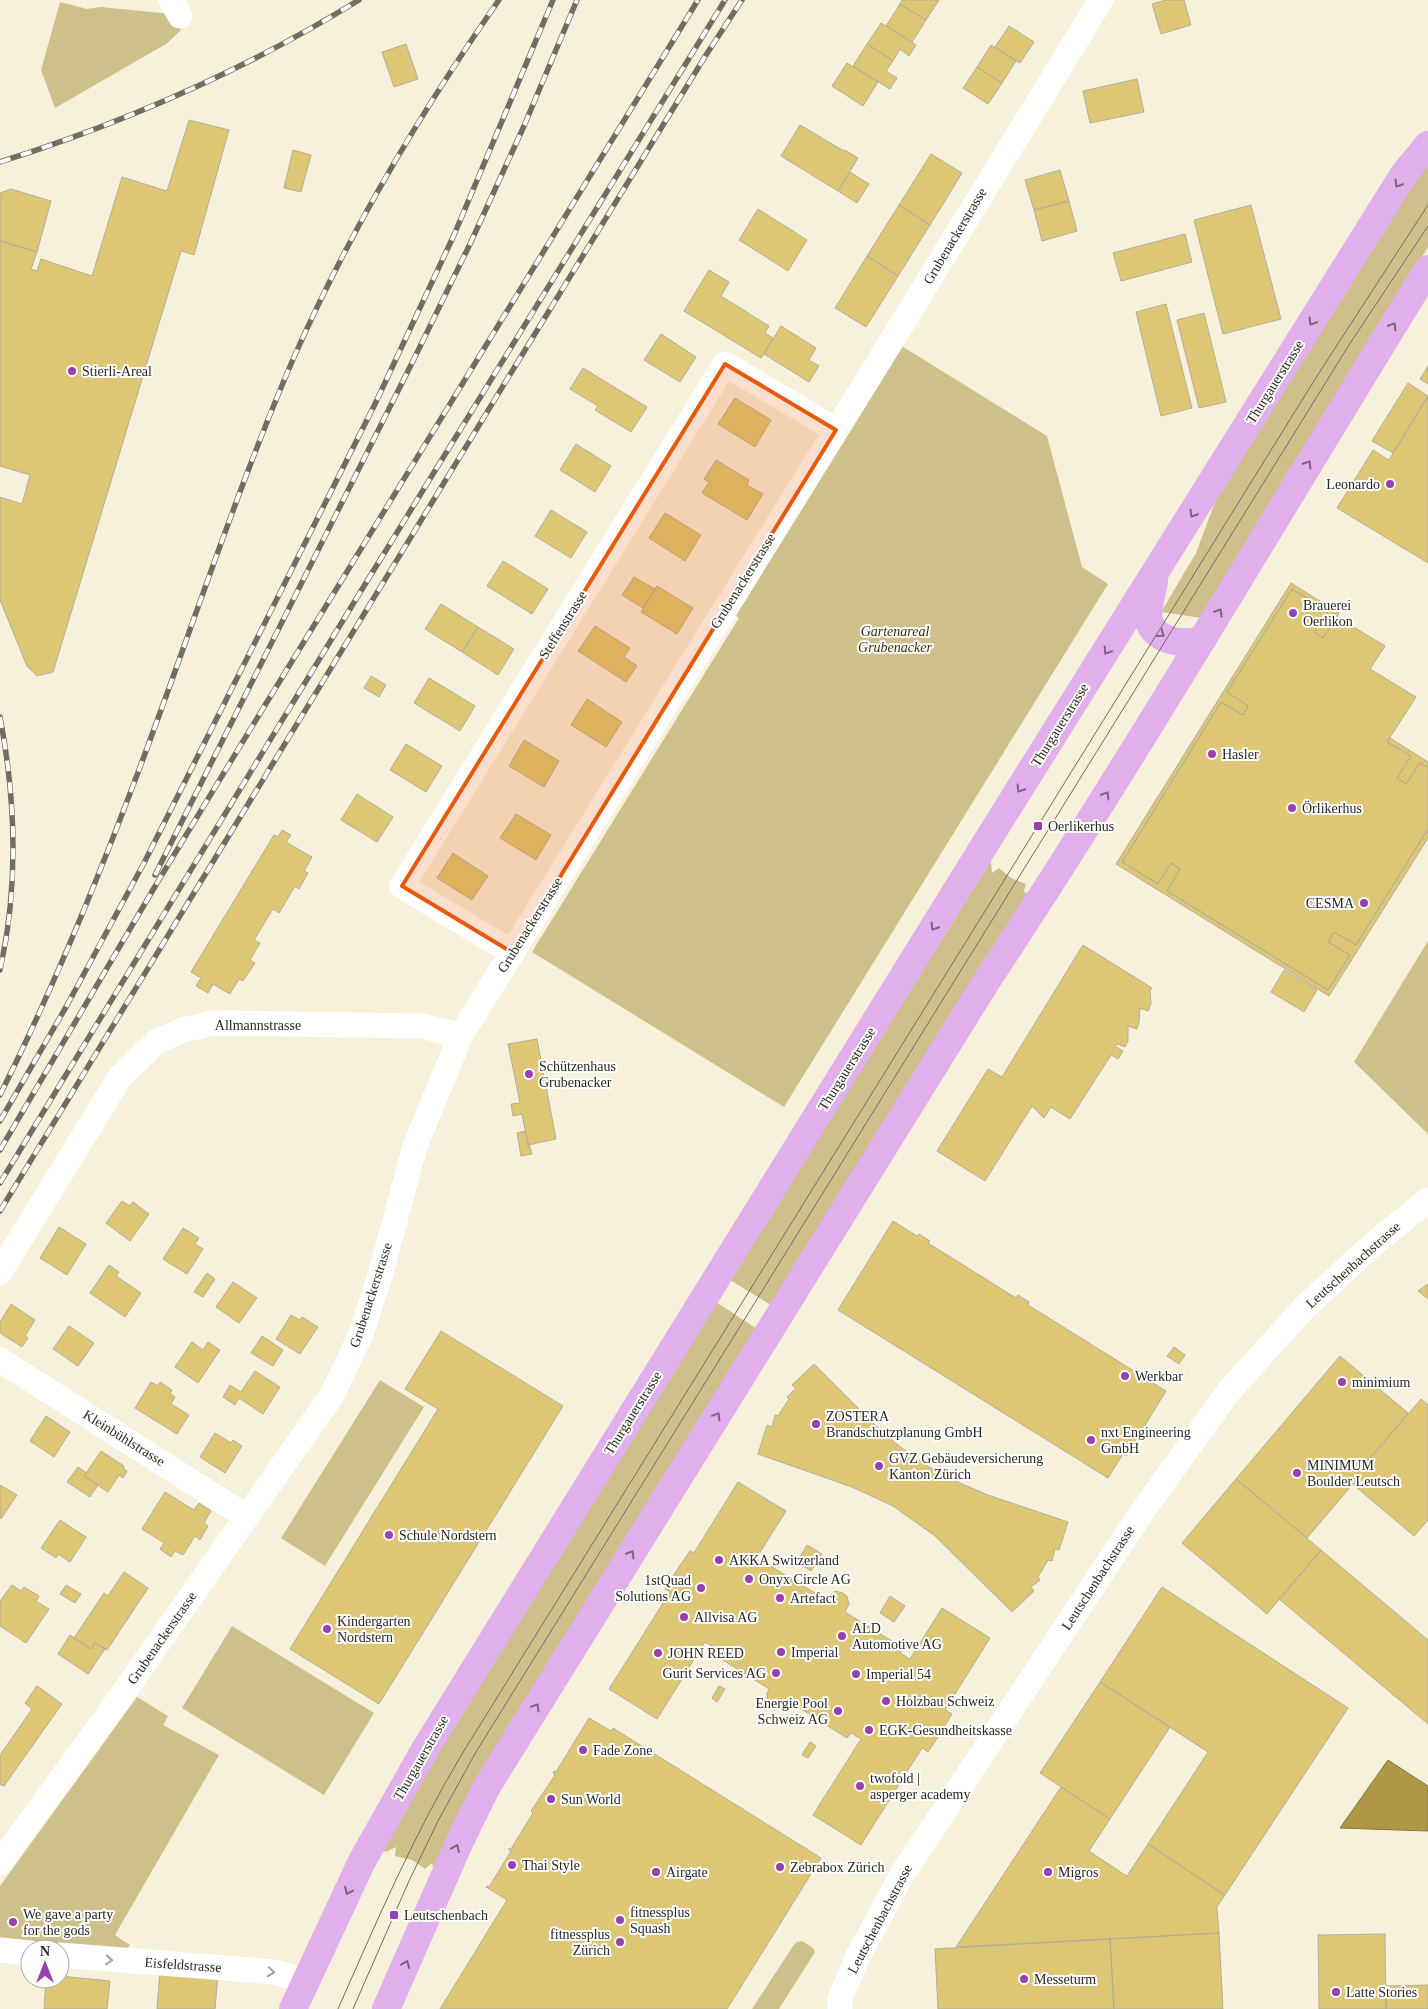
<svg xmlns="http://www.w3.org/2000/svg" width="1428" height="2009" viewBox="0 0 1428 2009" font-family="'Times New Roman',serif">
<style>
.green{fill:#cec08b}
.water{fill:#ae9847;stroke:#86763b}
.building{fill:#ddc775;stroke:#b4ae99}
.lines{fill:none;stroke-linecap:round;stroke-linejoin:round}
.minor{stroke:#fff;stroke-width:25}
.major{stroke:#e0afec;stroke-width:28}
.tram{stroke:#716d60;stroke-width:1}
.rail-casing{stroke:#716d60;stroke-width:5.5}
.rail{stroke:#fefefe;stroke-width:4;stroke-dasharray:11;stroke-linecap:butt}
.oneway{stroke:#7c657b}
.oneway2{stroke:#9f9e9a}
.marked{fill:#e8590c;fill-opacity:0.2;stroke:#e8590c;stroke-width:4;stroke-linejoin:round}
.poi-dot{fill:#9940ad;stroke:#fefefe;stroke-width:2}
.labels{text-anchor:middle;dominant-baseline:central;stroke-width:4;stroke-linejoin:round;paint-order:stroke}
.street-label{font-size:14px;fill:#2a281f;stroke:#fefefe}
.poi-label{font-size:14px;fill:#2a281f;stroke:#fefefe;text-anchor:start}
.park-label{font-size:14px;font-style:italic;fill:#39300b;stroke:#fefefe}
</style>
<rect width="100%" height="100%" fill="#f7f1db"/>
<path class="green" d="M60,2l27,7 14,-2 70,7 10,16 -15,14 -111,64 -14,-38z
M1428,164v83l-147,237 -79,134 -41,-6 35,-59 22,-59 190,-304z
M900,345l147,91 35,131 26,17 -324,523 -252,-155 207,-334 -6,-5z
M991,861l1,12 7,-5 12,10 15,6 -2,7 1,2 8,-2 -262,414 -41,-25z
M1428,941v193l-74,-72z
M716,1302l41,27 -323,543 -2,-9 -7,6 -13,-9 -17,-4 1,-9 -10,5 -3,-2 67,-117z
M380,1380l44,27 -99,159 -44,-28z
M232,1626l142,87 -50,82 -142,-87z
M137,1697l31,19 -5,9 56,30 -104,180 15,10 -5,7 -125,-10v-56z
M802,1941l11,7 2,4 -36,57h-27l41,-63 4,-4z"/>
<path class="water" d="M1388,1760l40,26v45l-88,-3z"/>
<path class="building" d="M902,0h37l-13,20 -26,-16z
M1166,0h18l7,25 -30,9 -9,-30z
M900,4l26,16 -14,22 -26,-16z
M881,23l35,22 -7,11 -9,-7 -7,12 -26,-17z
M1009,26l25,16 -14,21 -25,-16z
M406,44l12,35 -24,8 -12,-35z
M867,44l26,17 -7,10 11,7 -7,11 -37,-23z
M991,45l25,16 -14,22 -25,-16z
M847,63l31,19 -15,24 -31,-20z
M977,67l25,16 -14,21 -25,-16z
M1137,79l7,33 -54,11 -7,-32z
M189,120l40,10 -35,125 -13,-4 -128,421 -16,4 -10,-10 -27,-66v-103l22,7 8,-29 -30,-9v-225l37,11 -6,17 6,2 4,-12 51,17 30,-99 45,14z
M800,125l44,26 1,-1 13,8 -20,33 -57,-35z
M293,150l18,5 -10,37 -17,-4z
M931,154l31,19 -32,52 -31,-20z
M1060,170l9,31 -35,9 -9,-30z
M850,172l19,12 -12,19 -19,-12z
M11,189l40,12 -14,51 -37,-11v-48z
M1069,201l8,30 -35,10 -8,-31z
M899,205l31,20 -32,51 -31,-20z
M1251,205l30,114 -58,15 -29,-114z
M758,209l49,31 -19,31 -49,-31z
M1185,234l7,28 -71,19 -8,-28z
M867,256l31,20 -32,51 -31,-19z
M709,270l20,12 -8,14 48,30 -4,7 8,5 -12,20 -77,-47z
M1166,304l26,104 -31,8 -25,-104z
M1204,313l22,89 -27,6 -22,-88z
M781,326l35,22 -7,12 10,6 -10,16 -45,-28z
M661,334l35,23 -16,25 -36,-22z
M1428,366v18l-8,-5z
M583,368l64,39 -16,25 -36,-22 3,-4 -28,-17z
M1408,383l20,13 -35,57 -21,-12z
M1428,396v167l-91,-55 36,-58 16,10z
M735,398l36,22 -16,27 -37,-23z
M576,444l35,22 -16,26 -35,-22z
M716,460l33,20 -2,5 16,9 -16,26 -45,-27 7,-11 -5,-3z
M551,510l36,22 -16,26 -36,-22z
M665,513l36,22 -16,26 -36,-23z
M503,561l45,28 -16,25 -45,-28z
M634,577l21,12 -12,19 -21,-13z
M1291,583l48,30 -2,4 -14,21 -9,-6 14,-21 -36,-22 -65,103 21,14 -5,9 -22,-13 -99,160 36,22 13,-21 9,6 -13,22 161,99 22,-35 -22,-13 6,-10 22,13 72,-116v9l-99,158 -213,-132z
M657,586l36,22 -16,26 -36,-22z
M1292,589l36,22 -14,21 9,6 14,-21 48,29 -15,23 46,28 -29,45 24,14 -14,22 9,6 14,-21 8,5v61l-72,116 -22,-13 -6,10 22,13 -22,35 -161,-99 13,-22 -9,-6 -13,21 -36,-22 99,-160 22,13 5,-9 -21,-14z
M441,604l37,23 -16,25 -37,-23z
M595,626l35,22 -6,9 13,9 -11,16 -48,-31z
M478,627l36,22 -16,26 -36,-23z
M371,676l15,9 -7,12 -15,-9z
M429,678l46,28 -15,25 -46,-28z
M587,699l35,23 -16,25 -35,-22z
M1390,738l38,24v6l-8,-5 -14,21 -9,-6 14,-22 -24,-14z
M524,740l35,21 -15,26 -35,-21z
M406,744l36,22 -16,26 -36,-22z
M357,794l36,23 -16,25 -36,-22z
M516,814l35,21 -15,25 -36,-22z
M282,830l9,5 -5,7 26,15 -8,14 4,2 -9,16 -4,-3 -16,27 -6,-4 -19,31 6,3 -10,17 5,3 -12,18 -4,-2 -9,15 -17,-10 -5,9 -12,-7 5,-8 -10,-6 83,-137 4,2z
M453,853l35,23 -16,24 -35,-22z
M1083,945l69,43 -2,3 1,13 -3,7 -8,-3 -1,14 -2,7 -9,-3v15l-3,6 -8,-3 -2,2 8,5 -5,8 -7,-4 -41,64 -19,-12 -7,11 -12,-12 -47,75 -48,-30 51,-82 14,8z
M1284,970l33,20 -13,22 -33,-20z
M537,1039l19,100 -28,6 -6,-31 -9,2 -2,-12 9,-1 -12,-59z
M525,1131l7,23 -11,2 -4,-23z
M122,1201l8,5 3,-4 16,12 -19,27 -24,-18z
M893,1221l24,15 2,-2 11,7 -2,2 88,55 2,-3 11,7 -1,3 138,86 -40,65 -3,-2 -15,24 -270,-168z
M59,1227l27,17 -19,31 -27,-17z
M183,1228l16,10 -4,6 8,5 -16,25 -24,-15z
M109,1265l10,7 -3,4 25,17 -16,24 -35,-24z
M207,1273l8,6 -12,18 -9,-5z
M233,1282l24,16 -18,25 -23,-16z
M1428,1284v15l-10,-8z
M11,1304l24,16 -10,16 3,2 -6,9 -22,-14v-11z
M291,1315l9,5 2,-3 16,10 -18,27 -24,-15z
M69,1326l25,17 -16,23 -25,-17z
M441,1331l122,75 -184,298 -89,-55 148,-240 -33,-20z
M262,1336l21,14 -10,16 -22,-13z
M192,1342l11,8 5,-8 12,8 -22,33 -23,-16z
M1174,1347l11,8 -6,9 -12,-8z
M1340,1356l68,57 -58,69 2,3 -45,53 -71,-59z
M814,1364l63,63 21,18 29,21 35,18 26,11 80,27 -9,28 -4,-1 -3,12 -4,-1 -10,17 2,3 -9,7 3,4 -22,21 -77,-76 -42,-30 -41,-19 -94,-33 9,-29 5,2 3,-12 3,1 11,-17 -2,-2 9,-9 -4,-3z
M255,1371l25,16 -17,27 -24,-16 -4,7 -12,-8 7,-12 11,7z
M151,1382l7,4 2,-4 12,8 -2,4 5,3 -4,7 18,11 -12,19 -42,-26z
M1421,1399l7,6v115l-14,16 -64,-54z
M46,1416l24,16 -16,25 -24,-16z
M215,1433l16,10 2,-3 9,6 -17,27 -25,-16z
M101,1451l23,15 -1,2 4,3 -4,7 -4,-3 -11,17 -24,-16z
M78,1467l9,6 -3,3 14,9 -8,12 -23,-15z
M1236,1479l85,71 -54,64 -85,-71z
M738,1482l48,29 -32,51 10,6 3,-4 58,35 10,-8 8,2 4,3 2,8 -4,8 58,36 -3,5 10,6 32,-51 48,30 -45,72 7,4 -12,20 -12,18 -6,-4 -61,97 -48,-30 48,-76 -10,-6 -4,5 -57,-36 -7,7 -9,1 -7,-7v-10l2,-4 -57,-36 3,-5 -10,-6 -48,77 -48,-30 61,-97 -5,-3 12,-19 13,-19 4,2z
M0,1485l17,10 -16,24 -1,-1z
M165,1492l29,18 5,-7 12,8 -7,12 4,3 -8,14 -5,-4 -12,19 -8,-4 -4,6 -11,-8 4,-6 -22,-14z
M60,1520l26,17 -16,25 -12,-8 -2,4 -15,-10z
M807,1545l15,9 -11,17 -14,-9z
M1321,1550l107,90v84l-149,-125z
M124,1572l24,16 -41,62 -12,-7 -4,6 -17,-11 30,-45 4,3z
M12,1585l9,6 3,-4 15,9 -3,5 13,8 -23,34 -26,-17v-25z
M66,1585l15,9 -6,9 -15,-9z
M1162,1587l186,121 -123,187 -77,-51 60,-92 -108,-70z
M890,1596l15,10 -11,16 -14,-9z
M70,1635l21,14 4,-6 10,6 -17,25 -30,-20z
M1100,1682l70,45 -60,92 -70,-46z
M37,1686l25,18 -58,82 -4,-2v-29l32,-46 -7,-6z
M719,1686l6,3 -8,13 -5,-4z
M589,1718l22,13 2,-3 208,130 -94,151h-287l67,-109 -21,-13 1,-1 2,1 22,-36 -3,-2h3l22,-36 -2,-2 24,-36 -2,-2 1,-2 2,1z
M810,1742l6,4 -8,12 -6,-3z
M1061,1787l49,32 -21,32 33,22 5,3 21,-32 77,51 -8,12 2,26 -263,14z
M1219,1933l4,76h-109l-4,-70z
M1385,1934l1,75h-67l-1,-74z
M1110,1939l4,70h-176l-3,-60z
M160,1970l58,4 -3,35h-58z
M60,1976l50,5 -3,28h-63l2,-30h14z
M1428,1985v24h-42v-23z"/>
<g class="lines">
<path class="minor" d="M171,0l9,16
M513,953l-111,-67 323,-522 111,66
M0,1272l120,-195 36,-35 27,-12 31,-7 207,3 40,9
M0,1360l247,157
M0,1863l105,-144 227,-324 29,-61 19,-58 35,-130 46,-111 412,-664 228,-371
M0,1950l30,3
M60,1955l214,17 31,9
M840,2009v-10l18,-43 45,-83 239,-361 87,-121 75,-83 67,-62 57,-46"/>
<path class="major" d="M1154,582c-2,12 -8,28 -5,39 6,21 37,25 54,18
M293,2009l69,-148 65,-115 560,-905 417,-667 24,-29
M386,2009l74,-168 26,-53 500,-806c154,-233 295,-475 442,-713"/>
<path class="tram" d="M338,2009c38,-86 75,-173 124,-255l855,-1378 111,-171
M353,2009l56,-128 30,-62 37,-67 873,-1407 79,-119"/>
<defs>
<path id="rail" d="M0,162c126,-40 247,-93 359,-162
M0,717c16,84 19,168 0,253
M155,875l258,-514 57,-117 54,-118 53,-126
M0,1095c51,-102 94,-206 134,-312 54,-142 100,-287 160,-426 56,-126 126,-244 205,-357
M0,1121l66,-114 78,-144 231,-459 79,-169 99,-235
M0,1150l160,-272 99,-163 439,-715
M0,1183l364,-597 361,-586
M0,1211l514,-843 192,-313 36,-55"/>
</defs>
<use href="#rail" class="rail-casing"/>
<use href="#rail" class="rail"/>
</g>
<defs><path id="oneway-chevron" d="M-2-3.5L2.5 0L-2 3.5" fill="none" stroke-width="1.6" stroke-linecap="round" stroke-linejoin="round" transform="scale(1.25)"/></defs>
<g class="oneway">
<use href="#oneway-chevron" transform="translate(1398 184) rotate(122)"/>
<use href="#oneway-chevron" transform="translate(1312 322) rotate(122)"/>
<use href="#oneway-chevron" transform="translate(1393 326) rotate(-58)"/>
<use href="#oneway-chevron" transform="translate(1308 464) rotate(-58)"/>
<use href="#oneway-chevron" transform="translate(1193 514) rotate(122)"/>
<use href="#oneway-chevron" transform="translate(1219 612) rotate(-59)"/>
<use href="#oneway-chevron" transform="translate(1161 634) rotate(36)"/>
<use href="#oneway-chevron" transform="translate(1107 651) rotate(122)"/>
<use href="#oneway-chevron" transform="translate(1020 789) rotate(122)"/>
<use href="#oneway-chevron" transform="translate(1106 795) rotate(-58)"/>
<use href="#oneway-chevron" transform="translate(934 927) rotate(122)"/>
<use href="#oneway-chevron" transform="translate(717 1416) rotate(-58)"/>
<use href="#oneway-chevron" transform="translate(631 1554) rotate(-58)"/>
<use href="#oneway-chevron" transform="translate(536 1707) rotate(-58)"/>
<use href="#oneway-chevron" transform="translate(456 1848) rotate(-66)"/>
<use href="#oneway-chevron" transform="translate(348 1891) rotate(115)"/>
<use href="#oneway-chevron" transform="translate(406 1964) rotate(-67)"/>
</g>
<g class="oneway2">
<use href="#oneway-chevron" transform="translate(109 1960) rotate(5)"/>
<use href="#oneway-chevron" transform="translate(271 1972) rotate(7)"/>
</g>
<path class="marked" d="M725,364l111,66 -323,523 -111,-67z"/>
<g class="poi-dot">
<circle cx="72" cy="371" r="5"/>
<circle cx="1390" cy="484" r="5"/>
<circle cx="1293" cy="613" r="5"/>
<circle cx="1212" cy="754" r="5"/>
<circle cx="1292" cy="808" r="5"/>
<rect x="1033" y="821" width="10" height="10" rx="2.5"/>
<circle cx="1364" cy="903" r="5"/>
<circle cx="529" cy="1074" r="5"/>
<circle cx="1125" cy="1376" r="5"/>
<circle cx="1342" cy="1382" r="5"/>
<circle cx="816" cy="1424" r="5"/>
<circle cx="1091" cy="1440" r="5"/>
<circle cx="879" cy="1466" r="5"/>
<circle cx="1297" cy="1473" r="5"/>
<circle cx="389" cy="1535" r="5"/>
<circle cx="719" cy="1560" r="5"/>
<circle cx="749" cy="1579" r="5"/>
<circle cx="701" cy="1588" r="5"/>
<circle cx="780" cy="1598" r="5"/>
<circle cx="684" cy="1617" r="5"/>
<circle cx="327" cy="1629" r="5"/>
<circle cx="842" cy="1636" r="5"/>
<circle cx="781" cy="1652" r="5"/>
<circle cx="658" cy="1653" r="5"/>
<circle cx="776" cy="1673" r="5"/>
<circle cx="856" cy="1674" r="5"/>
<circle cx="886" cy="1701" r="5"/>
<circle cx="838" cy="1711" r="5"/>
<circle cx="869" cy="1730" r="5"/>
<circle cx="583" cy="1750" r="5"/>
<circle cx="860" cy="1786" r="5"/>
<circle cx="551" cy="1799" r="5"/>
<circle cx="512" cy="1865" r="5"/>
<circle cx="780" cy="1867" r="5"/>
<circle cx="656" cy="1872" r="5"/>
<circle cx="1048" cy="1872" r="5"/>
<rect x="389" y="1910" width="10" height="10" rx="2.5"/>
<circle cx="620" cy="1920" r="5"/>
<circle cx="13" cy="1922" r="5"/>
<circle cx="620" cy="1942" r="5"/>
<circle cx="1024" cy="1979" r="5"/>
<circle cx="1336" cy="1992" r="5"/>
</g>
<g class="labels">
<g class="street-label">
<text transform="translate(955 236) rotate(-59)">Grubenackerstrasse</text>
<text transform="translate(1275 382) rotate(-58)">Thurgauerstrasse</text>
<text transform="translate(743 581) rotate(-58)">Grubenackerstrasse</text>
<text transform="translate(563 625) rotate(-58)">Steffenstrasse</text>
<text transform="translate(1060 725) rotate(-58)">Thurgauerstrasse</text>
<text transform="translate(530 925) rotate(-58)">Grubenackerstrasse</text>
<text x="258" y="1025">Allmannstrasse</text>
<text transform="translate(847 1069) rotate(-58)">Thurgauerstrasse</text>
<text transform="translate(1353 1265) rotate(-42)">Leutschenbachstrasse</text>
<text transform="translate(371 1295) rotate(-72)">Grubenackerstrasse</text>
<text transform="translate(633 1413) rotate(-58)">Thurgauerstrasse</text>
<text transform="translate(124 1438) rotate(32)">Kleinbühlstrasse</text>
<text transform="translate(1098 1578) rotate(-57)">Leutschenbachstrasse</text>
<text transform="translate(162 1638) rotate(-55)">Grubenackerstrasse</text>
<text transform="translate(421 1758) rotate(-60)">Thurgauerstrasse</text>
<text transform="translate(880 1919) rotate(-62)">Leutschenbachstrasse</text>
<text transform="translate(183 1965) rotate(4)">Eisfeldstrasse</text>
</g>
<g class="poi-label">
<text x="82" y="371">Stierli-Areal</text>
<text x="1380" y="484" text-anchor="end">Leonardo</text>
<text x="1303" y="605">Brauerei<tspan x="1303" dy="16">Oerlikon</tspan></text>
<text x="1222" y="754">Hasler</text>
<text x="1302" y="808">Örlikerhus</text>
<text x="1048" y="826">Oerlikerhus</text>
<text x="1354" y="903" text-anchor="end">CESMA</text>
<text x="539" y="1066">Schützenhaus<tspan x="539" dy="16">Grubenacker</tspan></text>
<text x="1135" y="1376">Werkbar</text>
<text x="1352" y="1382">minimium</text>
<text x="826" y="1416">ZOSTERA<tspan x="826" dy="16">Brandschutzplanung GmbH</tspan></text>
<text x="1101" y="1432">nxt Engineering<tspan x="1101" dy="16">GmbH</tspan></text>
<text x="889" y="1458">GVZ Gebäudeversicherung<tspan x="889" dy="16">Kanton Zürich</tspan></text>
<text x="1307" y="1465">MINIMUM<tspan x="1307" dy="16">Boulder Leutsch</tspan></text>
<text x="399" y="1535">Schule Nordstern</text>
<text x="729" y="1560">AKKA Switzerland</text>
<text x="759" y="1579">Onyx Circle AG</text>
<text x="691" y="1580" text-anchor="end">1stQuad<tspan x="691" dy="16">Solutions AG</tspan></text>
<text x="790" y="1598">Artefact</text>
<text x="694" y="1617">Allvisa AG</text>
<text x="337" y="1621">Kindergarten<tspan x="337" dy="16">Nordstern</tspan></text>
<text x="852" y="1628">ALD<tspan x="852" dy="16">Automotive AG</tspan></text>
<text x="791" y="1652">Imperial</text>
<text x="668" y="1653">JOHN REED</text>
<text x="766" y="1673" text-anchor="end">Gurit Services AG</text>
<text x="866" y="1674">Imperial 54</text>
<text x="896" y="1701">Holzbau Schweiz</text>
<text x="828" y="1703" text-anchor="end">Energie Pool<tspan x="828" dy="16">Schweiz AG</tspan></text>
<text x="879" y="1730">EGK-Gesundheitskasse</text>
<text x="593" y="1750">Fade Zone</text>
<text x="870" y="1778">twofold |<tspan x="870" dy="16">asperger academy</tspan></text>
<text x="561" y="1799">Sun World</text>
<text x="522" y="1865">Thai Style</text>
<text x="790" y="1867">Zebrabox Zürich</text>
<text x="666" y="1872">Airgate</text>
<text x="1058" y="1872">Migros</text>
<text x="630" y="1912">fitnessplus<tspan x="630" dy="16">Squash</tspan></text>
<text x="23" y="1914">We gave a party<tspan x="23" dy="16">for the gods</tspan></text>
<text x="404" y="1915">Leutschenbach</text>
<text x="610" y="1934" text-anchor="end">fitnessplus<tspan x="610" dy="16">Zürich</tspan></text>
<text x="1034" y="1979">Messeturm</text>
<text x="1346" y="1992">Latte Stories</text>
</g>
<g class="park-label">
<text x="895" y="631">Gartenareal<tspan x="895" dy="16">Grubenacker</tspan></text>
</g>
</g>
<g transform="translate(45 1964)"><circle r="24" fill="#fefefe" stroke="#a9a8a5"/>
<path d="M0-4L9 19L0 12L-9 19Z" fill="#9940ad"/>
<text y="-8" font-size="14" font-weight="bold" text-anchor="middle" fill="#2a281f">N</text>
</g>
</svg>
